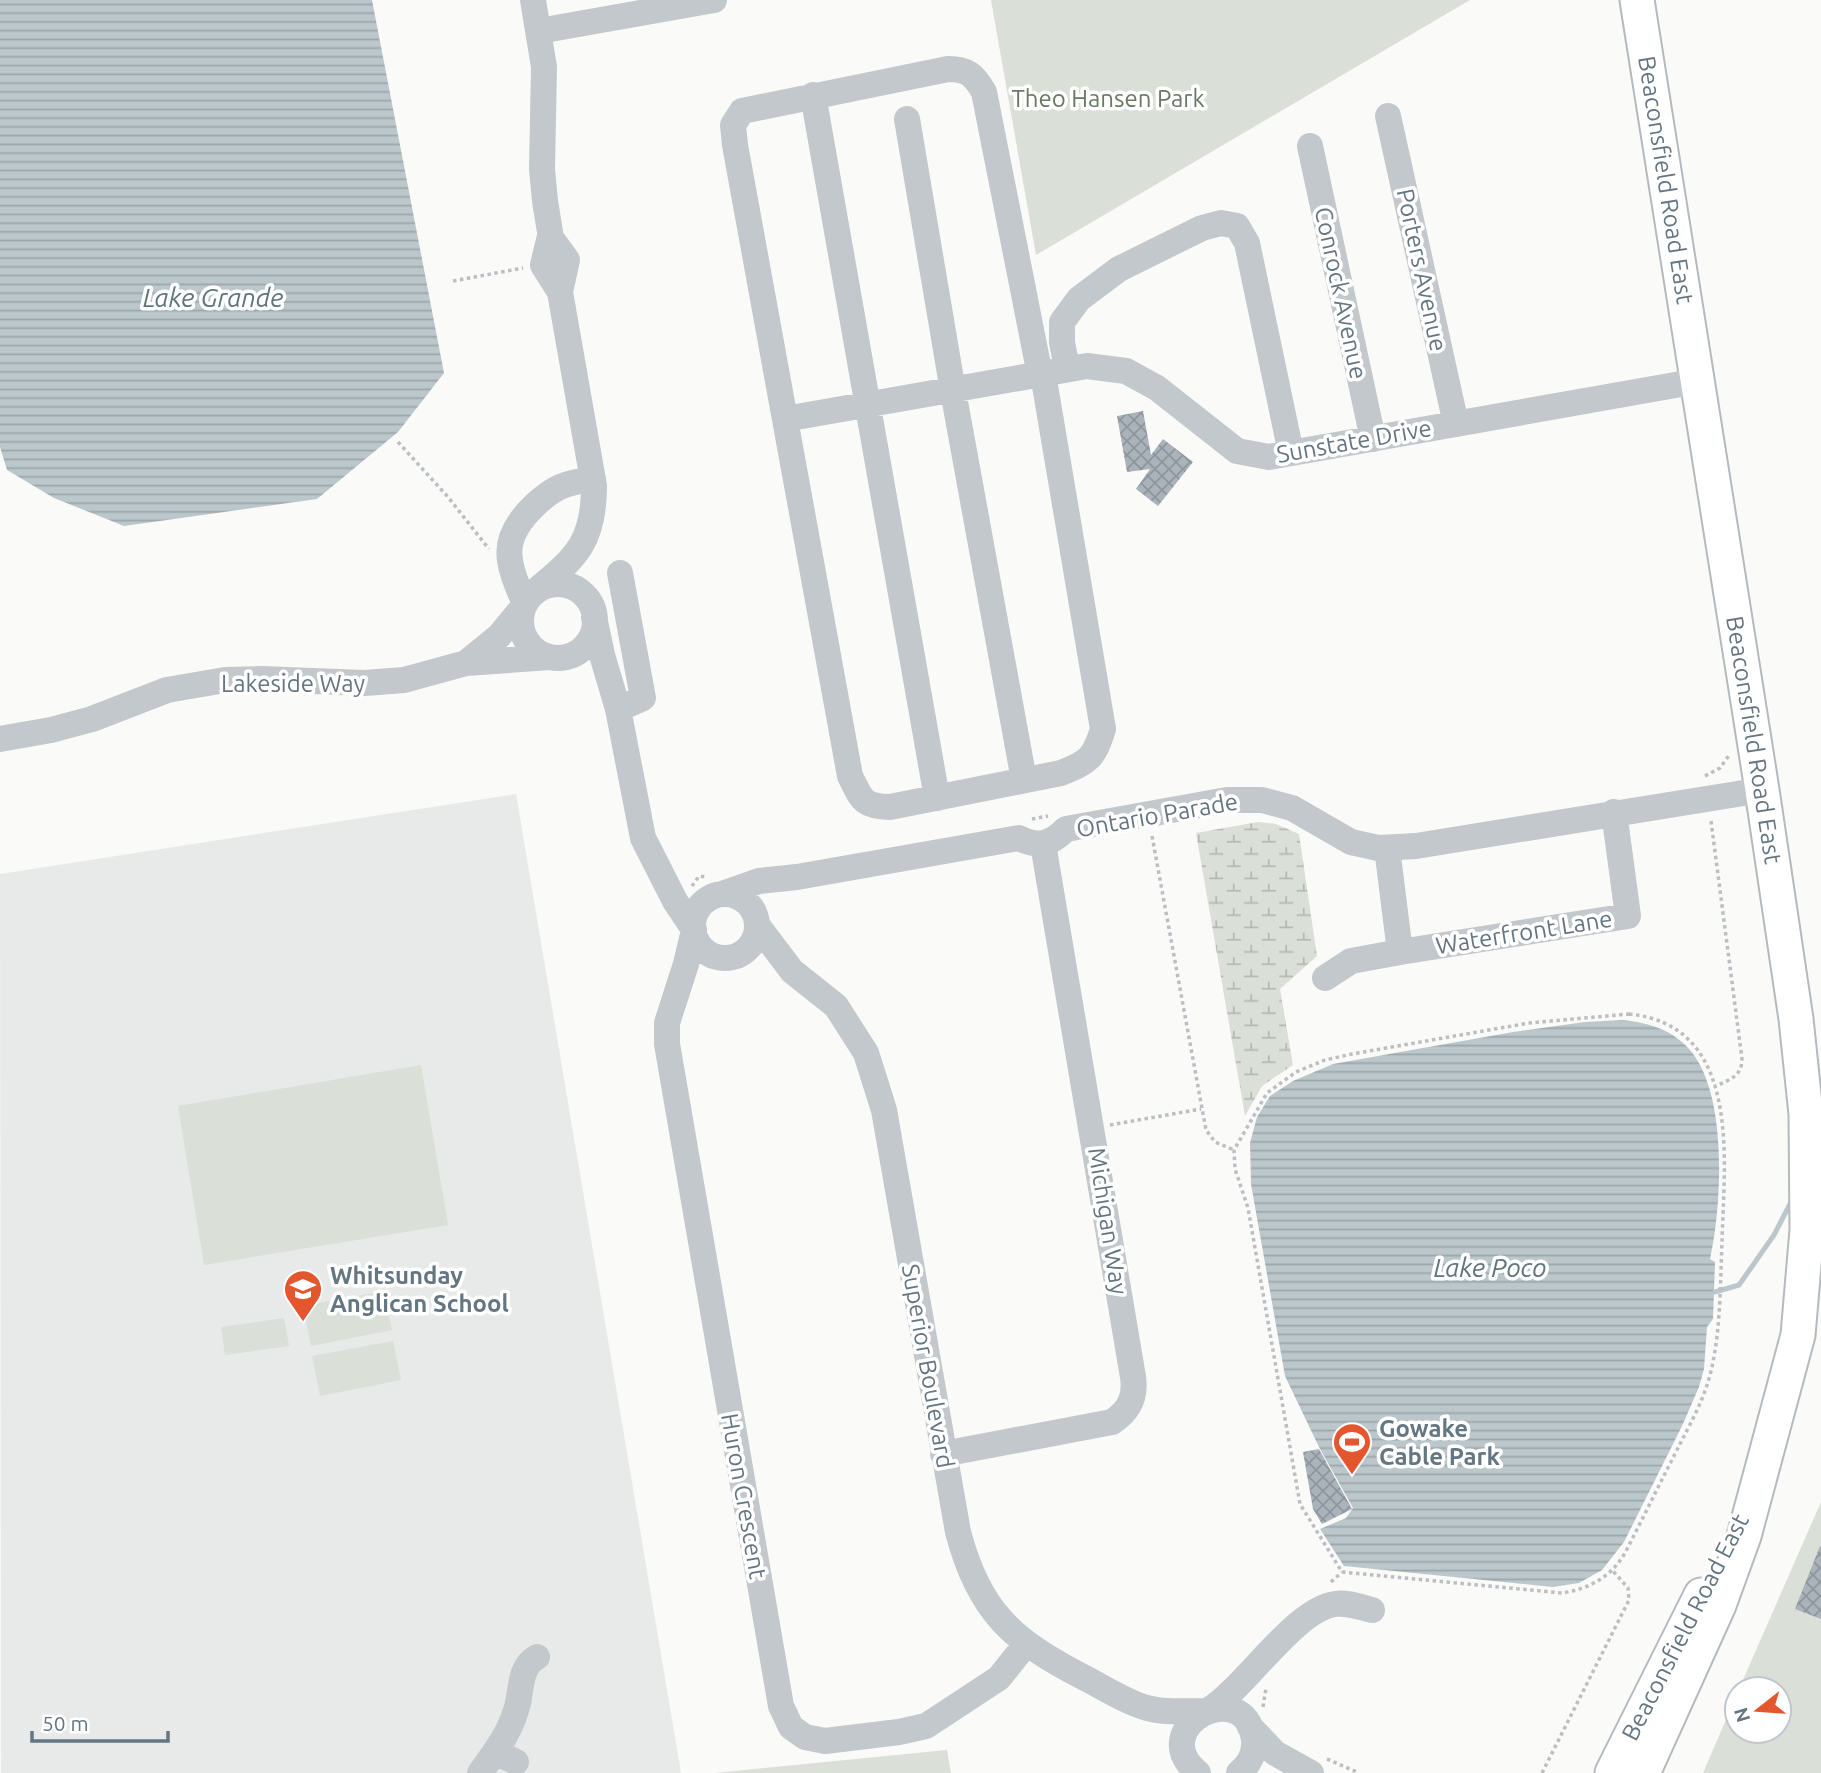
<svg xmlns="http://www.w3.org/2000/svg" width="1821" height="1773" viewBox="0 0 1821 1773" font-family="Ubuntu,sans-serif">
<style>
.built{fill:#e8e9e9}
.green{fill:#dadfd7}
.wetland{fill:url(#wetland-marsh)}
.water{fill:url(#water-rules)}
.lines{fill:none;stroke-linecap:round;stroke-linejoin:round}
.stream{stroke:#bbc7cb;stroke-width:5}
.building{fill:url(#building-cross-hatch)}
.major-casing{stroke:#b5babe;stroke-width:37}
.path{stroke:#bbbfc2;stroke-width:3.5;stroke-dasharray:3.5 3.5;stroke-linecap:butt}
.minor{stroke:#c3c8cc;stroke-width:26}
.major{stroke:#fff;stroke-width:33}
.labels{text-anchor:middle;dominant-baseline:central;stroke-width:7;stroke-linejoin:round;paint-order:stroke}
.park-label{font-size:24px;fill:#687a64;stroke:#fff}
.street-label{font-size:24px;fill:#657683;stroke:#fff}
.poi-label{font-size:24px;font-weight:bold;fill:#657683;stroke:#fff;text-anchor:start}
.water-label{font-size:26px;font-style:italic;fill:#60757c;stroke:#fff}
</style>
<defs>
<pattern id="wetland-marsh" width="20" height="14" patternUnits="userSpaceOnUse" patternTransform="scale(1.75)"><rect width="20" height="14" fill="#dadfd7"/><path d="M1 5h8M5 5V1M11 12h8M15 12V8" fill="none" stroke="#b4b9b4"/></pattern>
<pattern id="water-rules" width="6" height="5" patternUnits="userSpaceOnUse" patternTransform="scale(1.75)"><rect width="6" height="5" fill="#bbc7cb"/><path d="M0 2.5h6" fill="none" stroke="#9ca6aa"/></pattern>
<pattern id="building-cross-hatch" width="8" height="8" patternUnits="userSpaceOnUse" patternTransform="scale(1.75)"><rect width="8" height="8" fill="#aab3b9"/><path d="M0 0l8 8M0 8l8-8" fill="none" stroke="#8e969c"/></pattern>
</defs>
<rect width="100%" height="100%" fill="#fafaf8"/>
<path class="built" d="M516,794l165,979h-680l-1,-899z"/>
<path class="green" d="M991,0h479l-434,255z
M421,1065l27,160 -244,40 -26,-159z
M384,1291l8,39 -81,16 -8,-40z
M284,1318l5,28 -64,9 -4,-28z
M393,1341l8,39 -81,16 -8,-40z
M1821,1502v271h-118l34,-79v37h42v-42h-40z
M947,1750l4,23h-237z"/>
<path class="wetland" d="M1258,822l18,2 23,10 18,122 -37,33 13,76 -31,21 -17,30 -49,-283z"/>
<path class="water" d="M0,0h372l72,373 -46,59 -81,67 -193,27 -70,-28 -47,-28 -7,-23z
M1623,1020c25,3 49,9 67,30 38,44 32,155 20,209l5,3 -2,57 -6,8 -3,42 -5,18 -17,39 -58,116 -22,28 -23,13 -26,4 -209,-21 -24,-37 26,-11 7,-10 -34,-61 -34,-71 -34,-192 -1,-41 7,-26 13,-21 23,-15 40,-17 180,-32 72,-10z"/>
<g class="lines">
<path class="stream" d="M1715,1292l24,-7 35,-50 18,-35"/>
</g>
<path class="building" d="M1143,411l8,44 12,-16 30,23 -35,44 -22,-17 14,-20 -23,3 -10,-56z
M1319,1449l33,60 -30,15 -9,-15 -10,-57z
M1820,1546l1,1v72l-26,-10z"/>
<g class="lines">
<defs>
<path id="major" d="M1637,0l125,790 34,229 10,95 1,116 -9,105 -54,201 -25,69 -76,168
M1612,1773l89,-178"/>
</defs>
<use href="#major" class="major-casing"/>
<path class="path" d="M453,281l70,-13
M398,442l50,55 41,52
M1705,776l15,-8 10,-14
M1032,819l16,-3
M1711,821l31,238c0,17 -12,21 -27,27
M1152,836l54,294 9,12 19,8
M692,886l7,-10 8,1
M1629,1014c114,11 95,148 93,228 -2,45 -1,101 -15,143 -7,22 -19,43 -29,63 -18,35 -35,70 -53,105 -14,24 -36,36 -63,40l-220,-21 -42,-68 -52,-296 -13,-39 -1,-19 33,-57 29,-21 29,-12 27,-6 177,-31z
M1110,1125l91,-16
M1331,1582l11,-10
M1263,1707l3,-19
M1327,1759l32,14
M1542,1773l87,-173 -1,-12 -15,-17"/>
<path class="minor" d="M533,0l11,67 -2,102 3,32 6,37 16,22 -7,32 34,194c0,54 -16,70 -56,103
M539,31l175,-31
M813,95l124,703
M1388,116l68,308
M907,119l46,272 71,389
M1310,146l63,293
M550,236l-7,29 17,27
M1067,369l-5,-27v-20l17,-23 40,-30 83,-41 19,-5 16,3 10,17 44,210
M1040,375l-56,-283c-10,-17 -16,-23 -36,-23l-206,42 -9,14 2,20 115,631c12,24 12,30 40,31l171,-34c28,-11 33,-15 42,-44l-60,-355
M785,419l302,-53 39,5 31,17 80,63 32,6 429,-76
M521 621a37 37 0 1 1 74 0a37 37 0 1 1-74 0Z
M525,604c-18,-42 -27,-64 10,-99 20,-19 31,-22 58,-26
M594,617l8,38 16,54 25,129 32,63 18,27
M467,662l32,-26 25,-30
M618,709l25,-11 -23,-125
M0,739l51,-9 41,-11 75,-29 58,-10 36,-1 104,4 39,-3 62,-17 84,-6
M1387,848l13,104 228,-36 -14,-104
M693 926a32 32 0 1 1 64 0a32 32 0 1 1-64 0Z
M722,894l37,-13 38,-4 222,-39c19,10 32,6 47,-9l161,-29h35l30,8 59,34 27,6 38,-2 346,-56
M758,926l34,45 44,35 30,47 18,57 74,422c21,80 54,108 125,145 20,10 42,25 64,31 18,5 40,3 59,3
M694,930l-8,34 -19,59v21l114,662 10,21 14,10 20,4 74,-9 27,-6 73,-48 27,-34
M1325,978l26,-17 49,-9
M943,1454l169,-32c17,-11 24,-25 21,-45l-90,-533
M1209,1710c38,-24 85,-100 126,-106 12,-2 25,3 37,6
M1250,1727l25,26 36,20
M516,1762l-21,-10c9,-13 18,-30 22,-45 5,-18 2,-40 20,-50
M480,1773l15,-21
M1198,1773c-55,-45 47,-100 56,-33 1,13 -5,25 -15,33"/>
<use href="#major" class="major"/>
</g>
<defs>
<symbol id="school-pin" viewBox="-11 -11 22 30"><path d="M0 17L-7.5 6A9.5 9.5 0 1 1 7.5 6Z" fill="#e4572e" stroke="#fff"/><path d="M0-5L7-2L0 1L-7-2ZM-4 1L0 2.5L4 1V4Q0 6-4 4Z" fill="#fff"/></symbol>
<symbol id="stadium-pin" viewBox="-11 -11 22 30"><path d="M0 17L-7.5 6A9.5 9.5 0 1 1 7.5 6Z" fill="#e4572e" stroke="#fff"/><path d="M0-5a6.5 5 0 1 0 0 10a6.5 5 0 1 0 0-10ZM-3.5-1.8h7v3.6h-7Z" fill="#fff"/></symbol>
</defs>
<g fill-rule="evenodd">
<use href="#school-pin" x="281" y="1267" width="44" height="60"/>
<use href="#stadium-pin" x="1330" y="1420" width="44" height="60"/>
</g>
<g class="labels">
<g class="park-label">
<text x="1108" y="98">Theo Hansen Park</text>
</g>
<g class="street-label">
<text transform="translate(1666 180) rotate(81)">Beaconsfield Road East</text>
<text transform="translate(1422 270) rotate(78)">Porters Avenue</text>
<text transform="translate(1341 293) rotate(78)">Conrock Avenue</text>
<text transform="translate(1354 441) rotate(-10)">Sunstate Drive</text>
<text x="293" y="683">Lakeside Way</text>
<text transform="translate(1754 740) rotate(81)">Beaconsfield Road East</text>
<text transform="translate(1157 815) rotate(-10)">Ontario Parade</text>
<text transform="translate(1524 932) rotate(-9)">Waterfront Lane</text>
<text transform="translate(1108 1221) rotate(81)">Michigan Way</text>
<text transform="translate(928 1366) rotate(80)">Superior Boulevard</text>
<text transform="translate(744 1496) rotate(80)">Huron Crescent</text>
<text transform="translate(1685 1627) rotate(-63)">Beaconsfield Road East</text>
</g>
<g class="poi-label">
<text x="330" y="1275">Whitsunday<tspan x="330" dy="28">Anglican School</tspan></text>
<text x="1379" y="1428">Gowake<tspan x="1379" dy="28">Cable Park</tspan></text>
</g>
<g class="water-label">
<text x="213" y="297">Lake Grande</text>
<text x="1490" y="1267">Lake Poco</text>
</g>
</g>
<g transform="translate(1758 1710) rotate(253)"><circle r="33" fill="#ffffff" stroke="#c1c8cd" stroke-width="2"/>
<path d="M0-5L12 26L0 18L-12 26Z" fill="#e4572e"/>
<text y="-10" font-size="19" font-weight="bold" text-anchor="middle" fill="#657683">N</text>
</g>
<path d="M32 1731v10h136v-10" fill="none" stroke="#657683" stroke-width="3.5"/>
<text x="42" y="1731" font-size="21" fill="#657683" stroke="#ffffff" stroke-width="5" paint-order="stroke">50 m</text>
</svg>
